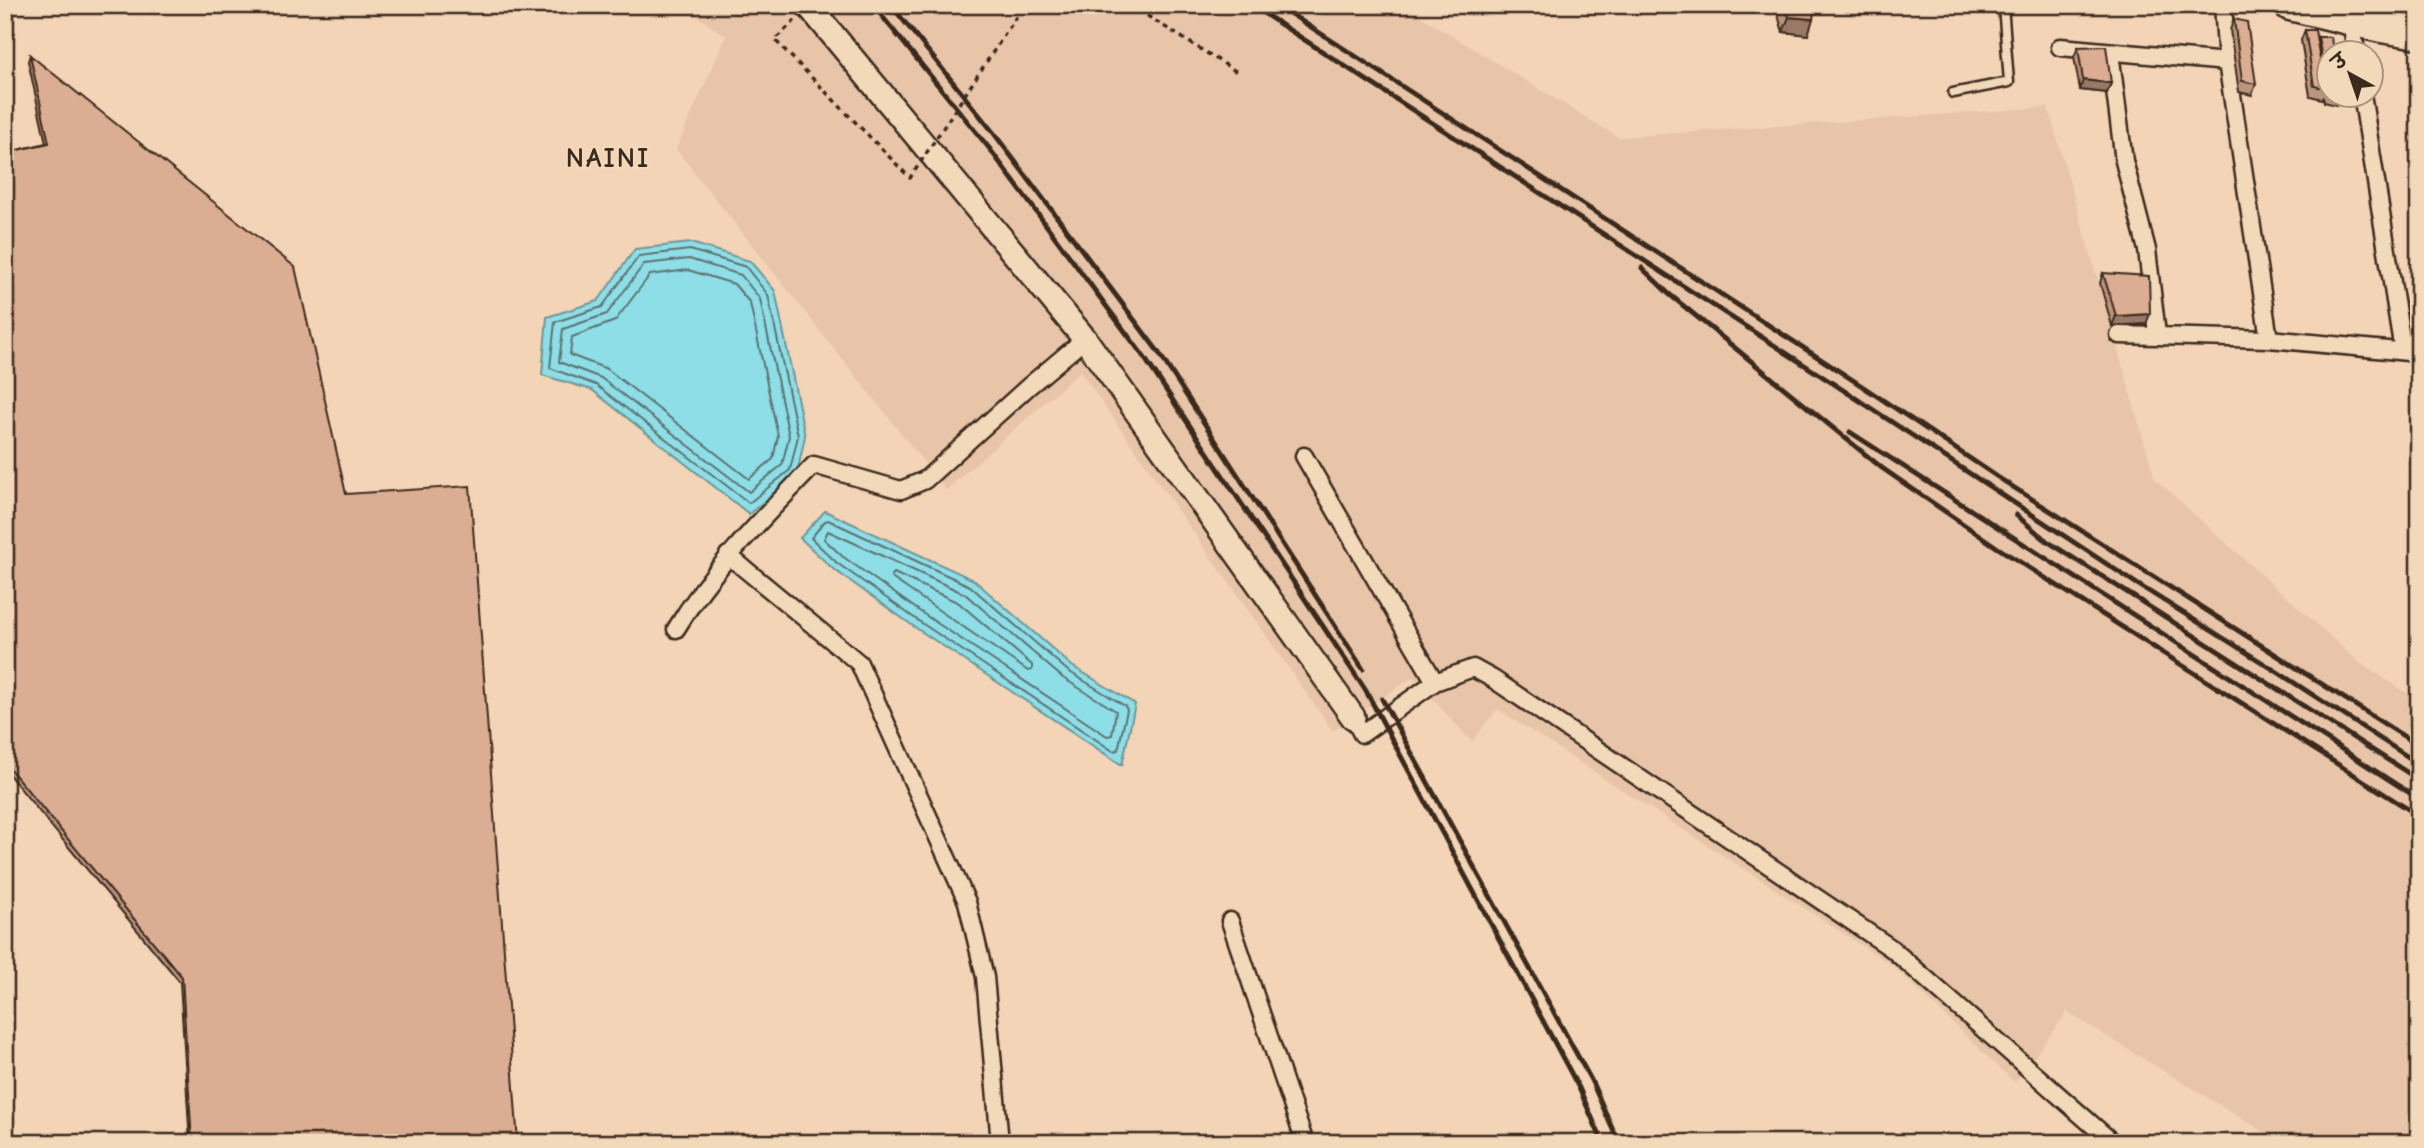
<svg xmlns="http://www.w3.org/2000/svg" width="2424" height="1148" viewBox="0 0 2424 1148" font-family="'Comic Neue','Playpen Sans Deva',sans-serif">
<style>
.built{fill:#e8c5a9}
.water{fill:#8edee8;stroke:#6d9697;stroke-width:2}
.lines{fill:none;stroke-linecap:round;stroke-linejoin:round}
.shore{stroke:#5c726f;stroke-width:2}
.lane-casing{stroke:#3b2a1e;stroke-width:13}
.street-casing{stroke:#3b2a1e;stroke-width:21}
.secondary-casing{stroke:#3b2a1e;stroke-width:28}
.highway-casing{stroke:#3b2a1e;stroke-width:35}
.path{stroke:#3b2a1e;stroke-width:3.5;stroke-dasharray:5 5;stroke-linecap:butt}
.lane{stroke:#f2d9ba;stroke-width:8}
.street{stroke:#f2d9ba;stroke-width:16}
.secondary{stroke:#f2d9ba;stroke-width:23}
.highway{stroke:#f2d9ba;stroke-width:30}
.rail{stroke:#3b2a1e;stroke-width:5}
.path-bridge{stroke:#3b2a1e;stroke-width:3.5;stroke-dasharray:5 5;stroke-linecap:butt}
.wall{fill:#bc957e;stroke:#3b2a1e;stroke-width:2}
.shaded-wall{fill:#997967;stroke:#3b2a1e;stroke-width:2}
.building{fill:#dbad93;stroke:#3b2a1e;stroke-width:2}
.labels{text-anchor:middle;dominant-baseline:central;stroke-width:5;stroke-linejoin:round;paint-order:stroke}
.district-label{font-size:28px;font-weight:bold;letter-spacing:2px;fill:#3b2a1e;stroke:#f2d9ba}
</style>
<rect width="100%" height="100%" fill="#f3d4b6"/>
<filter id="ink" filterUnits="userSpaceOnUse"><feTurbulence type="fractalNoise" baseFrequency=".0143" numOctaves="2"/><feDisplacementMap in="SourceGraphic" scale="14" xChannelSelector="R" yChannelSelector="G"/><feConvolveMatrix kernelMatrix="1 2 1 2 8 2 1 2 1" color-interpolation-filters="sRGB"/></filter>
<g filter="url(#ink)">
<path class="built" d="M681,5h721l216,132 430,-30 107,372 204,183 60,39v442h-137l-215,-131 -52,71 -123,-118 -395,-256 -25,33 -59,-65 -80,54 -253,-360 -134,119 -270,-341 50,-113z"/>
<path class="water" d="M691,243l59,18 25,30 30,145 -8,38 -48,40 -157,-124 -50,-15 5,-58 51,-16 37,-52z
M825,511l149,69 98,86 63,38 -13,61 -206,-137 -84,-60 -32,-30z"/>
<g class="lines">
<path class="shore" d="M690,250l56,17 22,28 30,141 -8,34 -41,33 -153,-118 -46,-17 5,-46 47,-15 37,-51z
M689,259l52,16 19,24 29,137 -7,29 -33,27 -148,-114 -42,-16 4,-33 44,-15 37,-50z
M688,270l46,14 16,19 28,133 -5,23 -24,20 -142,-110 -37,-14 2,-18 43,-16 35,-46z
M828,520l142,66 98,85 57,35 2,4 -9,40 -5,1 -193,-129 -83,-59 -26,-25 14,-17z
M828,531l137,63 98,84 53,33 -4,24 -5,1 -182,-121 -83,-59 -18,-17z
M894,573l65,30 73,62v5l-4,1 -135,-92 -2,-3z"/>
<defs>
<path id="lane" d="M1953,93l56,-11 -6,-77"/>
<path id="street" d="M2223,5l4,57 42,277
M2351,20l5,32
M2060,47l167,15
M2110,52l14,109 23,89 10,84
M2362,94l41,257
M2119,335l150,4 150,14
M1304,456l131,226 -73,52 -9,-17
M728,555l131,108 108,239 18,75 15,166
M676,629c37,-62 88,-112 138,-164l87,25 24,-10 104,-94 56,-47
M1435,682l38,-14 20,11 398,269 222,195
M1230,921l75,222"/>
<path id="secondary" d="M808,5l277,334 268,378"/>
<path id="highway" d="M2290,5l91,22 38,6
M2418,5h1"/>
</defs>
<use href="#lane" class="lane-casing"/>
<use href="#street" class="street-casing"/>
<use href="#secondary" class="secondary-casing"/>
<use href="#highway" class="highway-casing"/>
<path class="path" d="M1130,5l107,67"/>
<use href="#lane" class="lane"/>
<use href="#street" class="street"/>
<use href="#secondary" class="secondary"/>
<use href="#highway" class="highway"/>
<path class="rail" d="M873,5l116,143 155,209 222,334 213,397 24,55
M891,5l102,127 164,218 206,319
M1251,5l606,394 280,185 139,87 143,93
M1277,5l585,381 137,92 420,268
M1642,268l27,26 213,174 116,80 421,268
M1850,432l569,367
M2016,515l31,26 372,239
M1382,699l209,381 28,63"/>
<path class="path-bridge" d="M809,6l-34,34 135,138 114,-173"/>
</g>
<path class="wall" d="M1775,5h40l-7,30 -25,-3z
M2234,19l22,65 -4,11 -13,-3 -9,-62z
M2305,30l12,10 1,-3 11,15v42h10l-3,11 -12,-3 -1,-6 -1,3 -12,-3 -9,-56z
M2078,47l33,36 -4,10 -27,-3 -6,-33z
M30,55l316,439 172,649h-328l-10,-161 -175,-212v-617l41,-10 -18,-82z
M2103,273l43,51 -34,2 -12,-43z"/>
<path class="shaded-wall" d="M1789,17l24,2 -5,16 -25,-3z
M2083,80l28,3 -4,10 -27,-3z
M2150,314l-4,10 -34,2 4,-10z"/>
<path class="building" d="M1785,5h30l-2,14 -24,-2z
M2234,19l13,3 9,62 -14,-3z
M2305,30h10l10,58 -11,-2z
M2318,37h13l2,15h-4v41l-1,-1z
M2106,46l5,37 -28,-3 -5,-33z
M30,55l265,212 51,227 124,-8 48,657h-326l-10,-166 -177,-214v-610l44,-10z
M2103,273l46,3 1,38 -34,2z"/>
</g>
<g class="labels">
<g class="district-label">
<text x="608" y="158">NAINI</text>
</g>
</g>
<rect width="2424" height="1148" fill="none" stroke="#f2d9ba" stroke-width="28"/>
<rect x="14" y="14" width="2396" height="1120" fill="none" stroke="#3b2a1e" stroke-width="2.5" filter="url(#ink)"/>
<g transform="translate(2350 74) rotate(320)"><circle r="33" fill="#f2d9ba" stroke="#a9937c" stroke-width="2"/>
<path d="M0-5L12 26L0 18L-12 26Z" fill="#3b2a1e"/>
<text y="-10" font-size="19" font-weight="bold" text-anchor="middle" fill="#3b2a1e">उ</text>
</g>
</svg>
